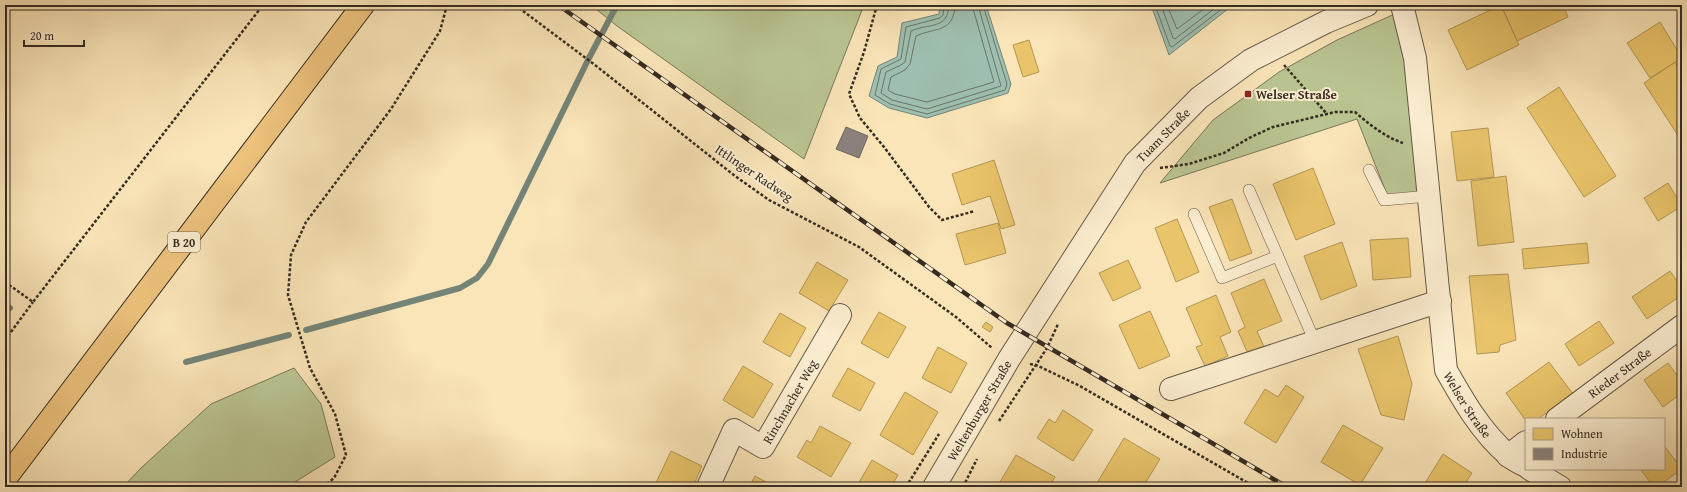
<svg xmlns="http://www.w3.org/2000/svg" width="1687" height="492" viewBox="0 0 1687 492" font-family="'Gentium Book Plus',serif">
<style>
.green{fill:#bac592;stroke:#78785a}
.water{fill:#9ebfb0;stroke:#748477}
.homes{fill:#e9c46a;stroke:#b39654}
.industry{fill:#8a817c;stroke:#706761}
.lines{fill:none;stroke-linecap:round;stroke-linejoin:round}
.shore{stroke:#6a7568;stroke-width:1}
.stream{stroke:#748477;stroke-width:6}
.service-casing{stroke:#665a47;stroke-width:12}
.minor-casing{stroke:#665a47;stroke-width:24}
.trunk-casing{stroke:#352b21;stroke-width:24}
.path{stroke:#352b21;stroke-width:2.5;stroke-dasharray:3 2;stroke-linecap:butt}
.service{stroke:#fceed1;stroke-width:11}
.minor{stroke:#fceed1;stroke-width:22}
.trunk{stroke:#edc27c;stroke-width:22}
.rail-casing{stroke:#352b21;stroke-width:4.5}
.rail{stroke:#fceed1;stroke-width:3;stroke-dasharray:9;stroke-linecap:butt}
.poi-dot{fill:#8f2418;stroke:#fceed1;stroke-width:1.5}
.labels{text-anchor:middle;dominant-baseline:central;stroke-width:4;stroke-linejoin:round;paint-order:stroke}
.shield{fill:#fceed1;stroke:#716656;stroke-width:1}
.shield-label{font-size:12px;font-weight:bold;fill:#352b21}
.poi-label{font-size:13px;font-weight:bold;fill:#352b21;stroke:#fceed1;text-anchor:start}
.street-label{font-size:13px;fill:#352b21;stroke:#fceed1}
</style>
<rect width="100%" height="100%" fill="#fae5b8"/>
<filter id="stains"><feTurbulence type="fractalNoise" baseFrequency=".005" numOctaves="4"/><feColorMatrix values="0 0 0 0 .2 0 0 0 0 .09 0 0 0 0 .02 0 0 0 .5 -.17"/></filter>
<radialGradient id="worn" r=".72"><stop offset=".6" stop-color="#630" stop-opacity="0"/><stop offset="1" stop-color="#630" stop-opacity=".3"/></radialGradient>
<path class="green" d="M591,5h273l-60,154 -187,-133z
M1399,12l25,181 -36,4 -31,-78 -197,64 53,-63 66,-48 58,-32z
M294,368l27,36 14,53 -48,30h-164l18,-19 70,-64z"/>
<path class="water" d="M940,5h46l25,79 -3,9 -81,25 -38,-10 -20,-12 9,-30 19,-9 5,-34 37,-9z
M1151,5h82l-64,50z"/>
<path class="homes" d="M1501,5l18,40 -52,25 -19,-40z
M1501,5h62l5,12 -51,24z
M1660,22l22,36 -32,20 -23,-35z
M1029,40l10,32 -16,5 -10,-32z
M1675,62l7,12v62l-3,1 -35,-54z
M1559,87l57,89 -32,21 -57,-89z
M1488,128l6,49 -37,4 -6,-49z
M994,160l21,65 -14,4 -11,-33 -28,9 -10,-31z
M1313,168l22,56 -39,16 -23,-56z
M1506,176l8,66 -36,4 -7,-65z
M1668,183l14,23 -24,15 -14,-23z
M1232,199l20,54 -22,8 -21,-54z
M1177,219l22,53 -23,10 -21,-54z
M998,223l8,30 -41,12 -9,-31z
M1408,238l3,39 -38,3 -3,-40z
M1342,242l15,44 -36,14 -17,-44z
M1587,243l2,20 -65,6 -2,-20z
M1128,260l13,28 -28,13 -14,-28z
M817,262l31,18 -19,31 -30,-18z
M1670,271l12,17v7l-35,24 -15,-22z
M1508,274l8,66 -16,5 -1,7 -22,2 -8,-78z
M1264,279l18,42 -25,10 7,16 -16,7 -10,-23 7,-4 -14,-34z
M1216,295l15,37 -11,5 8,19 -23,10 -9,-19 6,-2 -16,-37z
M1150,311l20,45 -31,13 -20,-44z
M879,312l27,15 -18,31 -27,-15z
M780,313l26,15 -16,29 -27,-15z
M1599,321l15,22 -35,23 -14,-22z
M986,322l7,5 -3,5 -8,-5z
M1398,336l14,48 -8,36 -23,-5 -23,-66z
M938,347l29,16 -16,30 -29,-15z
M1549,362l24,32 -35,25h-12v2l-20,-28z
M1668,363l14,19v11l-19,14 -19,-27z
M743,366l30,18 -20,34 -30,-18z
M848,368l27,15 -15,28 -28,-15z
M1286,385l18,12 -28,46 -32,-20 21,-34 13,8z
M905,392l33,20 -25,43 -33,-20z
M1063,410l30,20 -20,31 -36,-23 12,-19 6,4z
M1343,425l40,23 -23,37 -39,-23z
M820,426l31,17 -20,34 -34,-20 10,-17 4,3z
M1124,438l36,21 -17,28h-38l-8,-4z
M1665,447l17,22 -25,18h-3l-14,-18h24v-21z
M671,451l31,15 -9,21h-33l-5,-2z
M1443,454l29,19 -9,14h-31l-7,-4z
M1016,455l39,22 -6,10h-52z
M872,460l26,15 -7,12h-32l-2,-1z
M755,476l20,11h-26z"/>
<path class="industry" d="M846,127l22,9 -9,22 -23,-9z"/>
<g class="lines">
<path class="shore" d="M944,5l-1,10 -3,3 -34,9 -5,32 -20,10 -6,26 15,9 37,10 78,-24 2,-6 -24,-79
M949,5c-1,25 -20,18 -38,26l-6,31 -4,3 -15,7 -5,21 11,7 35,9 74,-23 -23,-81
M955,5c-1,28 -19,22 -39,31l-6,28 -5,6 -14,7 -3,13 7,4 32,8 67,-20 -22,-77
M1155,5l15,41 2,1 55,-42
M1161,5l12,33 2,1 44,-34
M1167,5l10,24 32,-24"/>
<path class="stream" d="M5,304l5,4
M306,330l154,-42 17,-10 11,-14 101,-206 28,-53
M186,362l103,-27"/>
<defs>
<path id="service" d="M1369,170l15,30 45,-4
M1249,190l66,152
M1194,214l28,64 56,-22"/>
<g id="minor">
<path id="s1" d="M1402,5l13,53 31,312c17,30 35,62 62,85 5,5 12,8 18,11"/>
<path d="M1171,389l269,-88"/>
<path id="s2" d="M1557,419l125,-93"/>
<path d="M1508,456l18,-14"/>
<path d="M1530,469l30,18"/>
<path id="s3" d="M708,487l26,-57 29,17 77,-132"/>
<path id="s4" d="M934,487l75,-128 126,-196 64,-65 52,-38 75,-38 41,-17"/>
</g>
<path id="trunk" d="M5,479l358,-474"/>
</defs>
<use href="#service" class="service-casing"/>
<use href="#minor" class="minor-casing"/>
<use href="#trunk" class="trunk-casing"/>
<path class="path" d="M515,5l80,60 140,111 34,24 90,47 97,70 36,31
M877,5l-13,47 -15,42 11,24 24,29 45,60 13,13 33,-9
M1284,65l43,49
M1160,168l29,-4 35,-11 25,-15 24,-11 62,-15h20c15,13 30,25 48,31
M5,282l28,20 230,-297
M5,340l28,-38
M1030,364l6,1 44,21 175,101
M999,421l48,-73 11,-24
M323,487l11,-9 12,-23 -11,-41 -25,-46 -22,-73 3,-40 15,-33 85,-113 49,-78 7,-26
M906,487l33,-53
M963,487l14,-28"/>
<use href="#service" class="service"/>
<use href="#minor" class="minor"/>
<use href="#trunk" class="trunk"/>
<defs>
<path id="rail" d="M558,5l449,318 280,164"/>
</defs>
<use href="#rail" class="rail-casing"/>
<use href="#rail" class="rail"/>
</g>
<rect class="poi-dot" x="1244" y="90" width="8" height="8" rx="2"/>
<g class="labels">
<rect class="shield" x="168" y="232" width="32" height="20" rx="3"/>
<g class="shield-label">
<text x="184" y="242">B 20</text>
</g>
<g class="poi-label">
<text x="1256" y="94">Welser Straße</text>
</g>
<g class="street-label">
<text stroke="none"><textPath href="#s4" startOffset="421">Tuam Straße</textPath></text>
<text transform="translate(754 173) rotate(34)">Ittlinger Radweg</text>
<text stroke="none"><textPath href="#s2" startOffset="78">Rieder Straße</textPath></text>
<text stroke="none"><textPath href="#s3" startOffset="149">Rinchnacher Weg</textPath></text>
<text stroke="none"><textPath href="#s1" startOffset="409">Welser Straße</textPath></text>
<text stroke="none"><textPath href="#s4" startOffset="89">Weltenburger Straße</textPath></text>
</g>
</g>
<rect width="1687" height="492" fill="none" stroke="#fae5b8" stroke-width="20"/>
<rect x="6" y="6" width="1675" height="480" fill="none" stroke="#352b21" stroke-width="2"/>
<rect x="10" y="10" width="1667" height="472" fill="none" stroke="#352b21"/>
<rect x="1525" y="418" width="140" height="52" fill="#fceed1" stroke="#aca08b"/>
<rect x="1533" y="428" width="20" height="12" fill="#e9c46a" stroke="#aca08b"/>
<text x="1561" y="438" font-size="12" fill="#352b21">Wohnen</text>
<rect x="1533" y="448" width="20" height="12" fill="#8a817c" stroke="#aca08b"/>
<text x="1561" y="458" font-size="12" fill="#352b21">Industrie</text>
<path d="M24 40v6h60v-6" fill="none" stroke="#352b21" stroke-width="2"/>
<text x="30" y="40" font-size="12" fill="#352b21" stroke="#fceed1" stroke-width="3" paint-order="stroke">20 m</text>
<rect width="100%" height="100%" filter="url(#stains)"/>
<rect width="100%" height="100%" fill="url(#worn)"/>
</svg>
